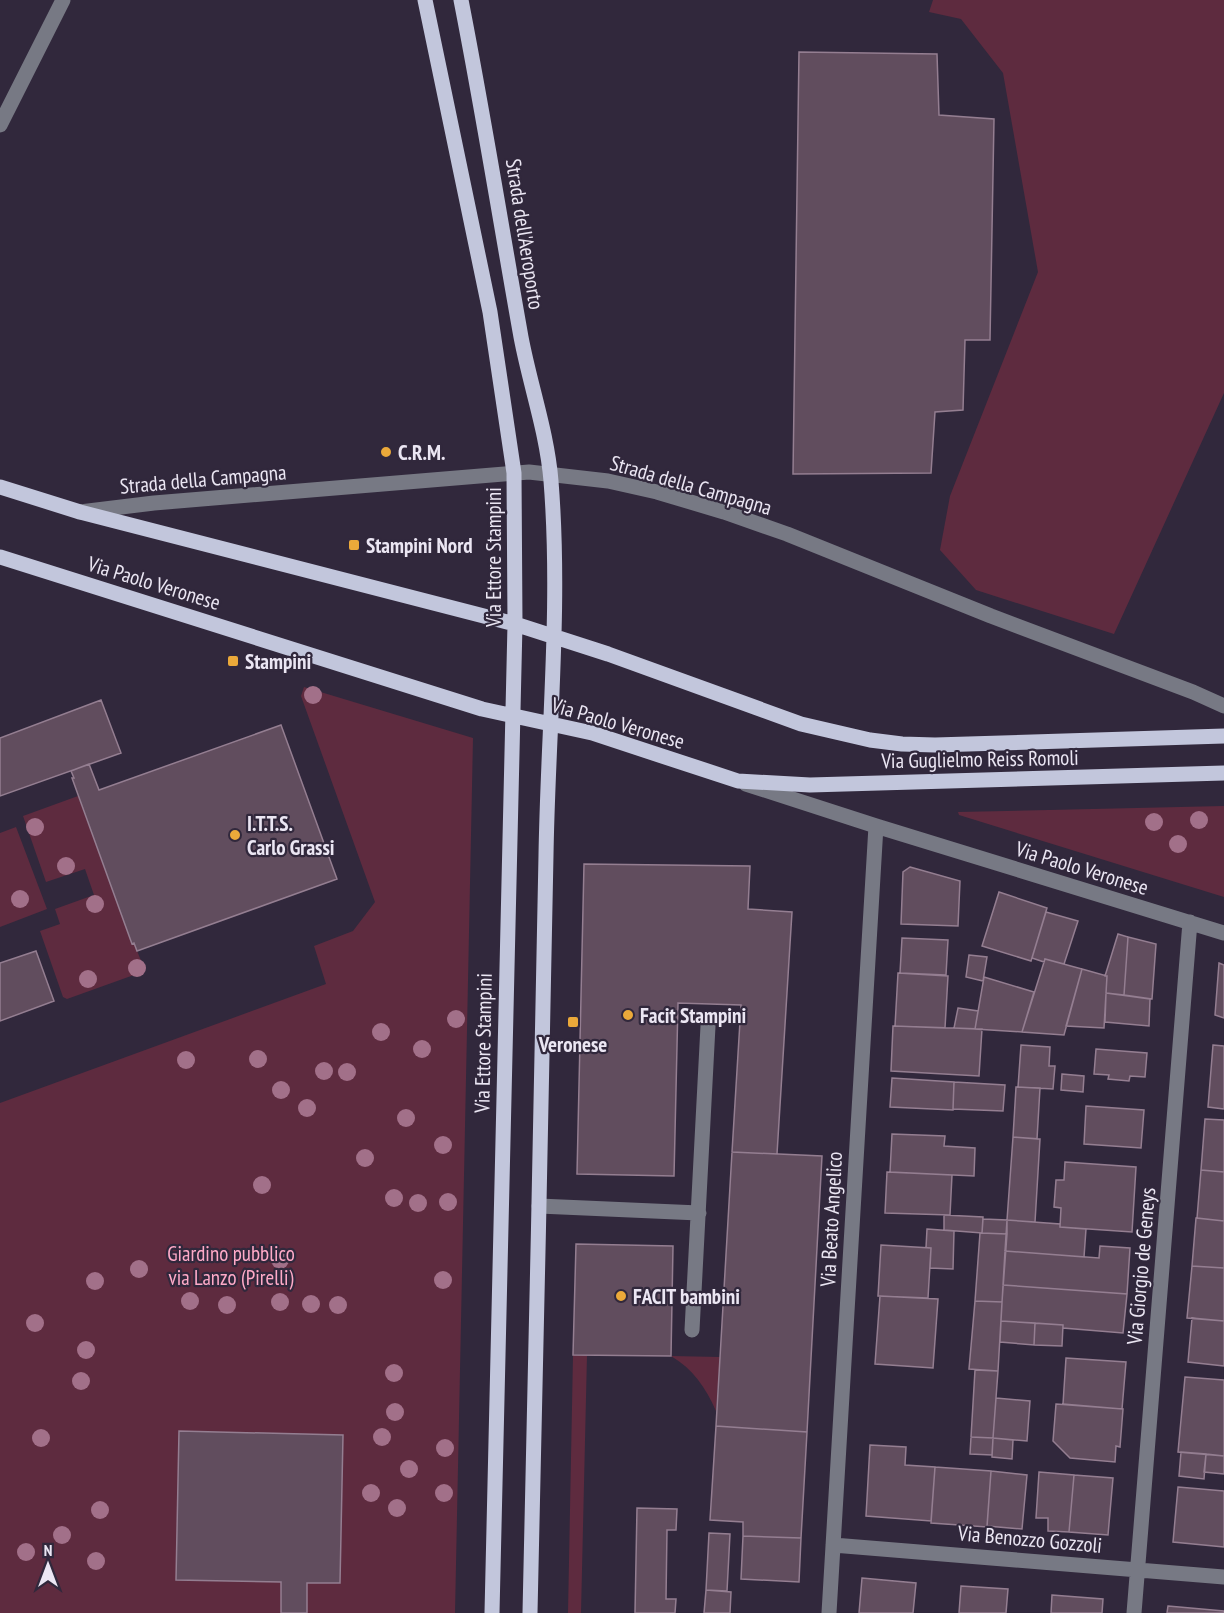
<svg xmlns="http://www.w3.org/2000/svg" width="1224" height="1613" viewBox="0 0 1224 1613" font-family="'PT Sans Narrow',sans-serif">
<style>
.green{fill:#5e2b3f}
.building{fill:#614d5e;stroke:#947e91;stroke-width:1.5}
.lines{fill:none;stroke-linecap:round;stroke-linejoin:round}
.minor{stroke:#777984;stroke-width:15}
.major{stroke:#c2c6dc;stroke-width:15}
.tree{fill:#a27089}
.poi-dot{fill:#eba93a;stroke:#31283c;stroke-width:2}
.labels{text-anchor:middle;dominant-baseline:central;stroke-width:4.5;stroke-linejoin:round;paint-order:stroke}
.street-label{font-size:21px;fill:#ebe6f3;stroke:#31283c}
.poi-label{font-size:21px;font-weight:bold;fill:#ebe6f3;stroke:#31283c;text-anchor:start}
.park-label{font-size:21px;fill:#ffaac8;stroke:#31283c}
</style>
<rect width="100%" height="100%" fill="#31283c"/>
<path class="green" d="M933,0h291v393l-110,241 -138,-44 -36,-40 10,-54 88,-224 -35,-199 -42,-54 -32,-7z
M304,687l169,51 -18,875h-455v-510l326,-119 -12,-38 39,-15 22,-29 -74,-206z
M78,796l54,147h2l11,28 -78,28 -4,-2 -23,-66 20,-7 -5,-15 39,-14 -9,-26 -39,13 -23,-66z
M1224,806v91l-265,-82 -1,-3z
M16,827l31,82 -47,18v-94z
M573,1355h14l-6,258h-13z
M671,1356l49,1 -4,54c-10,-23 -23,-42 -45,-55z"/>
<path class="building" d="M799,52l138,2 2,61 55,4 -4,221h-25l-2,70 -28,2 -4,61 -138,1z
M101,700l20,53 -121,43v-58z
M281,725l56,154 -200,72 -3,-8 -2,1 -60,-166h2l-3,-7 18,-7 10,26z
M584,864l166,2 -2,43 44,3 -15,242 -45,-2 9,-147 -63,-2 -4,173 -97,-2z
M910,867l50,14 -2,45 -57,-2 2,-52z
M999,892l48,16 -16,53 -49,-15z
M1046,912l32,9 -14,43 -19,-5 -1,3 -12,-4z
M1118,934l10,3 -4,58 -18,-2 1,-17h-2z
M1128,937l28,7 -4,55 -28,-4z
M902,938l46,2 -2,35 -46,-2z
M36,951l18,50 -54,20v-58z
M969,955l18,2 -4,24 -17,-4z
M1045,959l37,10 -18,66 -42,-3z
M1219,963l5,2v53l-9,-3z
M1082,969l25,7 -3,52 -38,-2z
M898,973l50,3 -3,52 -50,-2z
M984,977l50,15 -12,40 -47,-3z
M1106,993l44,6 -1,27 -44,-4z
M958,1008l20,3 -3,18 -21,-1z
M893,1026l89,3 -3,47 -88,-5z
M1021,1045l29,2 -1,19h6l-2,23 -35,-2z
M1213,1045l11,1v63l-16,-2z
M1096,1049l51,4 -2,24 -15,-1 -1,5 -21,-2 1,-4 -15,-1z
M1062,1074l22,2 -1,16 -22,-2z
M892,1078l62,4 -1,28 -63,-3z
M954,1082l51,3 -2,26 -50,-2z
M1016,1087l24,1 -3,51 -24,-2z
M1086,1106l58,4 -3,38 -57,-4z
M1205,1119l19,1v52l-23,-2z
M892,1134l53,2 -1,10 31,2 -1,28 -84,-4z
M1013,1137l27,2 -5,83 -28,-2z
M732,1152l90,4 -15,276 -91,-6z
M1065,1162l71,5 -4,65 -72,-5 1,-19 -7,-1 2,-27h8z
M1201,1170l23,2v49l-27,-3z
M887,1172l65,3 -2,40 -65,-2z
M944,1215l39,2 -1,16 -38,-3z
M1196,1218l28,3v47l-32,-2z
M983,1219l24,1v14l-25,-1z
M1007,1220l53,4v3l26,2 -2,28 -79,-6z
M927,1229l27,2 -1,38 -23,-1 1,-20h-5z
M980,1233l27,1 -5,68 -27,-1z
M576,1244l97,2 -2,110 -98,-1z
M881,1245l50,3 -3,50 -50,-2z
M1100,1246l30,2 -3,46 -124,-9 2,-34 94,7z
M1192,1266l32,2v53l-37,-3z
M1003,1285l124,9 -4,39 -60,-5v-3l-62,-4z
M880,1296l58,3 -5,69 -58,-4z
M975,1301l27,1 -4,69 -29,-2z
M1192,1318l32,3v45l-36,-4z
M1001,1321l34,2 -1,22 -34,-3z
M1035,1323l28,2 -1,21 -28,-1z
M1066,1358l60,4 -4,47 -59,-5z
M975,1370l23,1 -5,67 -22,-1z
M1185,1377l39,3v76l-46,-4z
M996,1398l34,3 -3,40 -34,-3z
M1056,1404l67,5 -3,38 -4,-1 -1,16 -45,-4 -17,-17z
M716,1426l91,6 -6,106 -58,-2v-14l-33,-2z
M179,1431l164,4 -3,148h-33v30h-26v-31l-105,-2z
M971,1437l22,1 -1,17 -22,-1z
M993,1438l20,2 -1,19 -20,-2z
M870,1445l36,2 -1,18 30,2 -4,54 -65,-5z
M1181,1452l25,2 -2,25 -25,-3z
M1206,1454l18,2v18l-20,-2z
M935,1467l56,4 -4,56 -56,-4z
M991,1471l36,4 -5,54 -35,-3z
M1039,1472l35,3 -5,57 -21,-1v-13h-12z
M1074,1475l39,3 -5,57 -39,-3z
M1178,1487l46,4v56l-51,-5z
M637,1508l40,1 -1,21h-9l-1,69h10l-1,14h-40z
M709,1533l21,1 -3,57 -21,-1z
M743,1536l58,2 -2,44 -58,-3z
M862,1578l54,5 -3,30h-54z
M961,1586l47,3 -2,24h-47z
M706,1590l25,2 -1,21h-26z
M1052,1595l51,4 -1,14h-51z
M1168,1606l56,5v2h-57z"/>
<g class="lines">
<path class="minor" d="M0,125l63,-125
M80,512l74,-9 375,-31 79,9 49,11 67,20 63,22 204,82 202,76 31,14
M746,784l130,42 348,107
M539,1206l160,7
M692,1330l16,-304
M833,1545l391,32
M829,1613l47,-787
M1134,1613l56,-691"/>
<path class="major" d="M425,0l65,312 24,161 1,151 -23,989
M461,0c22,112 40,225 60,337 9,48 26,95 30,144 10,125 -3,249 -5,374 -5,253 -10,505 -16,758
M0,487l80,25 435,112 93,30 193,70 69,16 32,4 33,1 289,-9
M0,557l482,152 110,24 146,48 72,4 414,-12"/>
</g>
<g class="tree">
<circle cx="313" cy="695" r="9"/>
<circle cx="1199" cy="820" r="9"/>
<circle cx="1154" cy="822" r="9"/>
<circle cx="35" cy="827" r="9"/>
<circle cx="1178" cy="844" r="9"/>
<circle cx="66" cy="866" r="9"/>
<circle cx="20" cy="899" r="9"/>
<circle cx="95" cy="904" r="9"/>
<circle cx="137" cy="968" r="9"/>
<circle cx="88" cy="979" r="9"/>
<circle cx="456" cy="1019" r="9"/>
<circle cx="381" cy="1032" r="9"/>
<circle cx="422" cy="1049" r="9"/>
<circle cx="258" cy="1059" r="9"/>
<circle cx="186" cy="1060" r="9"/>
<circle cx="324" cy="1071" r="9"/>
<circle cx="347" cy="1072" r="9"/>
<circle cx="281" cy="1090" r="9"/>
<circle cx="307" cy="1108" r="9"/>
<circle cx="406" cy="1118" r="9"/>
<circle cx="443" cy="1145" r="9"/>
<circle cx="365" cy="1158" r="9"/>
<circle cx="262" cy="1185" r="9"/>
<circle cx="394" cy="1198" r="9"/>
<circle cx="448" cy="1202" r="9"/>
<circle cx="418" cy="1203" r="9"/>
<circle cx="280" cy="1260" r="9"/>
<circle cx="139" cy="1269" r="9"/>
<circle cx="443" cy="1280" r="9"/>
<circle cx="95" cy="1281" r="9"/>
<circle cx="190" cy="1301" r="9"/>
<circle cx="280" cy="1302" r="9"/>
<circle cx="311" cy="1304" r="9"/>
<circle cx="227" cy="1305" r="9"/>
<circle cx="338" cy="1305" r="9"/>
<circle cx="35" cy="1323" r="9"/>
<circle cx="86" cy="1350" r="9"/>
<circle cx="394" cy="1373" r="9"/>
<circle cx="81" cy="1381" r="9"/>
<circle cx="395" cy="1412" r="9"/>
<circle cx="382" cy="1437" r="9"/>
<circle cx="41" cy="1438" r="9"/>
<circle cx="445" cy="1448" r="9"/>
<circle cx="409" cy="1469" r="9"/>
<circle cx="371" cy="1493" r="9"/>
<circle cx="444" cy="1493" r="9"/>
<circle cx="397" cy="1508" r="9"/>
<circle cx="100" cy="1510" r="9"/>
<circle cx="62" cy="1535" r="9"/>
<circle cx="26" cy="1552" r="9"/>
<circle cx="96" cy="1561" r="9"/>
</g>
<g class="poi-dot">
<circle cx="386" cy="452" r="6"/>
<rect x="348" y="539" width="12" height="12" rx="3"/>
<rect x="227" y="655" width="12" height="12" rx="3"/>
<circle cx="235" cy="835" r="6"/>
<circle cx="628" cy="1015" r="6"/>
<rect x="567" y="1016" width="12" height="12" rx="3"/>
<circle cx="621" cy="1296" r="6"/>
</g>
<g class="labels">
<g class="street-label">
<text transform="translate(525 234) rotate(81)">Strada dell'Aeroporto</text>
<text transform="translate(203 479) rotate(-5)">Strada della Campagna</text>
<text transform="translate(691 485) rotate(16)">Strada della Campagna</text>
<text transform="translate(493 557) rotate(-90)">Via Ettore Stampini</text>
<text transform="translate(154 583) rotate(17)">Via Paolo Veronese</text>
<text transform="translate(618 723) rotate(16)">Via Paolo Veronese</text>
<text transform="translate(980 759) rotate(-1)">Via Guglielmo Reiss Romoli</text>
<text transform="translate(1082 868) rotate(17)">Via Paolo Veronese</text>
<text transform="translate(483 1043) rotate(-89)">Via Ettore Stampini</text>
<text transform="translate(831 1219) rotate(-87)">Via Beato Angelico</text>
<text transform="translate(1141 1266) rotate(-85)">Via Giorgio de Geneys</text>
<text transform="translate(1030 1539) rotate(5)">Via Benozzo Gozzoli</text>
</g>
<g class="poi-label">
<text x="398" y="452">C.R.M.</text>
<text x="366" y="545">Stampini Nord</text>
<text x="245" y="661">Stampini</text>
<text x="247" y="823">I.T.T.S.<tspan x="247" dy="24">Carlo Grassi</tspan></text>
<text x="640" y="1015">Facit Stampini</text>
<text x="573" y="1044" text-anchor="middle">Veronese</text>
<text x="633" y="1296">FACIT bambini</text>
</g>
<g class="park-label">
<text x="231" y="1253">Giardino pubblico<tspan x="231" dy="24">via Lanzo (Pirelli)</tspan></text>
</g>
</g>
<g transform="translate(48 1565)" stroke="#31283c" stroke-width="4.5" paint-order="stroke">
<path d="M0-4.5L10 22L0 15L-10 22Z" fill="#ebe6f3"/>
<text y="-9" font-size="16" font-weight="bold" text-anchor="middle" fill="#ebe6f3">N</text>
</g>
</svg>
